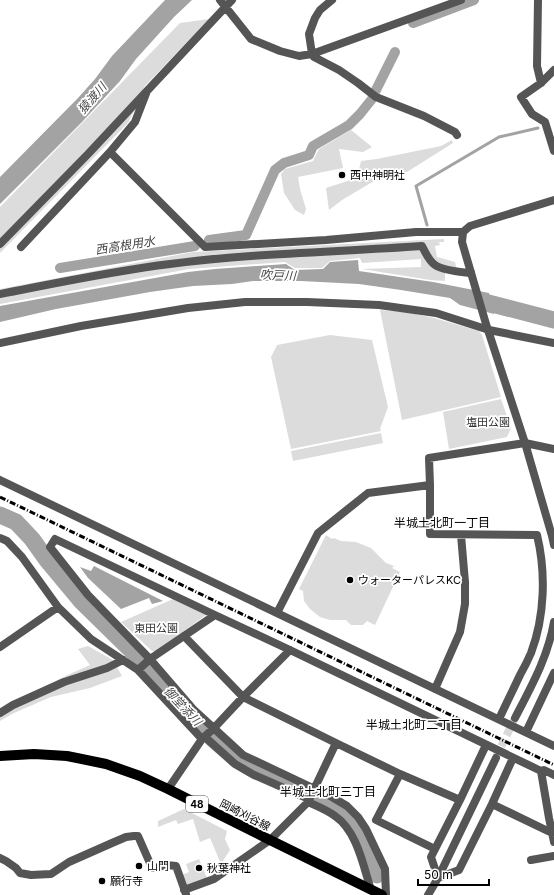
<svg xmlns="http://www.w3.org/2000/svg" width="554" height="895" viewBox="0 0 554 895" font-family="Inter,'Noto Sans JP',sans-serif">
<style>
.green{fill:#dcdcdc}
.water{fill:#a3a3a3}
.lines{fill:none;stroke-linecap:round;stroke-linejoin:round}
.stream{stroke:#a3a3a3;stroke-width:3}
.canal{stroke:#a3a3a3;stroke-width:10}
.river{stroke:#a3a3a3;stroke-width:17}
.tertiary-tunnel{stroke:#d9d9d9;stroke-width:8;stroke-dasharray:8 4;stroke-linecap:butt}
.minor{stroke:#555;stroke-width:8}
.tertiary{stroke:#555;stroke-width:8}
.primary{stroke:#000;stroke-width:10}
.rail{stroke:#000;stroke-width:3;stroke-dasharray:6 2 1 2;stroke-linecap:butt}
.poi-dot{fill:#000;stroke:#fff;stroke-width:1.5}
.labels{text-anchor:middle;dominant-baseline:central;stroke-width:3.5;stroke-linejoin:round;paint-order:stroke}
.shield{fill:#fff;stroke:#4c4c4c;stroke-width:1}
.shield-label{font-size:10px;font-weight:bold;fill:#000}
.poi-label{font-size:11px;fill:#000;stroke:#fff;text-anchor:start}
.park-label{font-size:11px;fill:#333;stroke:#fff}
.street-label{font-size:11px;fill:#000;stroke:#fff}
.water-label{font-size:12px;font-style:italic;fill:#444;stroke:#fff}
.neighbourhood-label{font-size:12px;fill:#000;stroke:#fff}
</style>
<rect width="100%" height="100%" fill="#fff"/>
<path class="green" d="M209,19l-65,68 -8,20 -8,16 -128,130v-46l180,-184z
M351,130l21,17 -9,5 -24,-3 4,19 -45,9 2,12 6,20 -2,6 -9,-5 -11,-17 -3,-19 4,-5 28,-8 6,-12z
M452,140l1,3 -54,34 -25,4 -32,19 -13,10 -3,-22 31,-10 4,-17 16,-2 64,-13z
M444,239v3h-5l1,3 -5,1 2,11 18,5 3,13 -13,-4v10l-15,-1 -68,-11 59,-2v-8l-59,4 -2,-5 -30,3 -8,7h-27l-10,-6 -96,7 -189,35v-15l193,-37z
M380,310l26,2 28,6 45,13 3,4 19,62 -99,23z
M330,335l42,5 16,67 -8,22 1,2 -90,18 -20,-92 6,-12z
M501,399l10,29 -4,9 -58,12 -6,-37z
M381,433l2,10 -90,18 -2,-10z
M326,535l6,4 2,-1 7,3 15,1 15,6 15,15 8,3 -2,2 8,4 -25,53 -8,-4 -4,4h-12l-5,-5h-16l-10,-3 -10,-8 -6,-8 -1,-10 -4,-2z
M173,599l33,16 -49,36h-5l-31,-29z
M88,646l25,14 9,16 -32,12 -39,9 -37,16 -14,8v-6l11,-12 61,-30 18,-8 -12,-16z
M184,809l43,22 -2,8 5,11 -9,14 -11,-26 -10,4 -7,-23 -15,5 -2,-4 -18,7v-6z
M199,859l8,19 -20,9 -5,-12 7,-3 -3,-8z"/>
<path class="water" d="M165,0h27l-18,17 -38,42 -16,22 -38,41 -82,82v-27l78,-79 17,-19 17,-23z
M358,260l1,11 74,11 56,11 5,21 -34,-9 -10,-7 -49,-8 -42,-6 -58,-3h-48l-21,3 -39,2 -43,6 -94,17 -56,13v-16l188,-34 27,-3 71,-5 9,6 28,-1 7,-7z
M94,566l69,35 -11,3 -3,-6 -28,11 -33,-31 -8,-11 11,4z"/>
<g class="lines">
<path class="stream" d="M427,225l-11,-39 83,-49 39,-9"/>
<path class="canal" d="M413,23l61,-23
M375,92l20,-40
M209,240l37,-5 29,-65 9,-7 25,-8 4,-9 36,-21 11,-11 12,-15
M60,268l135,-22"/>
<path class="river" d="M469,298l85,22
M0,515l16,7 16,17 15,21 35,42 50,49 80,87 24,21 15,9 57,25 30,17 14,13 10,16 15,36"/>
<path class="tertiary-tunnel" d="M496,757l19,-39"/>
<path class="minor" d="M220,0l31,39 29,12 19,5 13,-2 149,-54
M332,0l-12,10 -5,8 -6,16 3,20 2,3 25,13 19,13 18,14 48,19 31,16 2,3
M538,0l-1,66 4,17
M554,70l-13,13 -20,14 11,17 13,8 9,29
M147,91l-12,31 -25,30 95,95 121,-7 90,-8h47
M0,244l89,-91 143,-153
M21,247l89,-95
M0,294c57,-11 113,-23 170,-30 84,-11 168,-12 252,-18 3,6 7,15 13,19 9,6 26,7 36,8
M0,343l81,-17 107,-18 57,-6h62l72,3 57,8 53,17 65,13
M0,480l554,266
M0,538l7,3 15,16 36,50 33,32 47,31 64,69 -34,50
M277,613l41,-80 50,-40 62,-8
M215,615l-160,-76 -5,8 38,48 62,64 44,51 49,45 89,42 15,9 11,11 8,12 19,40 1,26
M184,636l59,61 93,46 -28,59 -38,38 -56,39 -30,11
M0,647l58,-40
M138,670l12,-11 65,-44 75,35 251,121 8,47 5,24
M435,689l25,-57 5,-28v-22l-4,-47
M0,713l13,-8 51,-23 43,-14 16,-8
M499,719c7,-15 14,-29 21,-44 4,-7 8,-15 11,-22 14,-37 15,-81 6,-118l-107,-1v-49l-1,-27 96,-15
M526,732l28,-59
M205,737l30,27 19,11 55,24
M202,739l12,-11 29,-31 47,-47
M336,743l64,31 60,26 -29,57 7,21 21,-8 33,-66 21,-46
M541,771l3,-1 10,5
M400,774l-24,46 59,29
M460,800l26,-55
M308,802c9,4 19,8 27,14 22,15 28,49 36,74
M492,804l60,29
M0,858l6,3 10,7 4,5 11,2 20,-1 18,-12 43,-19 14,-6 8,-1h4l11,25 4,7 13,-3 10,1 10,28
M531,860l23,-4"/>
<path class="tertiary" d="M554,200l-84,26 -7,6 -1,10 24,82 39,119 29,6
M525,443l27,93 2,9
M515,718c16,-31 33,-61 39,-96
M428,895l10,-17 58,-120"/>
<path class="primary" d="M0,756l34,-2 33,2 39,8 34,12 28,13 102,51 112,55"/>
<path class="rail" d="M0,497l554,268"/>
</g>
<g class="poi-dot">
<circle cx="342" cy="175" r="4"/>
<circle cx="350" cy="580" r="4"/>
<circle cx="139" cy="866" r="4"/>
<circle cx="199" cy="868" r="4"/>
<circle cx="102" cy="881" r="4"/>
</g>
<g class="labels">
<rect class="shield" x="186" y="796" width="22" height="16" rx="3"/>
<g class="shield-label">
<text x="197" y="804">48</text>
</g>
<g class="poi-label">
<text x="350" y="175">西中神明社</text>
<text x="358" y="580">ウォーターパレスKC</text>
<text x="147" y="866">山門</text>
<text x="207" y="868">秋葉神社</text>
<text x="110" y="881">願行寺</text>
</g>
<g class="park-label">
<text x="488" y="422">塩田公園</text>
<text x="156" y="628">東田公園</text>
</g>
<g class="street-label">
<text transform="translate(245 815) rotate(27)">岡崎刈谷線</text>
</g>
<g class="water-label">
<text transform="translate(92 98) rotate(-49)">猿渡川</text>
<text transform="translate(125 245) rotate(-9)">西高根用水</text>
<text transform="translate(278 275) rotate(2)">吹戸川</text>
<text transform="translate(183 706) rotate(47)">御堂添川</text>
</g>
<g class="neighbourhood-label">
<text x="442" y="522">半城土北町一丁目</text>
<text x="414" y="724">半城土北町二丁目</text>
<text x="328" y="791">半城土北町三丁目</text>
</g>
</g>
<path d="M418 879v6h71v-6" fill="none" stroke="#000000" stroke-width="2"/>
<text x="424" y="879" font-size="12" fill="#000000" stroke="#ffffff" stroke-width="3" paint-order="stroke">50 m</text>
</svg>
